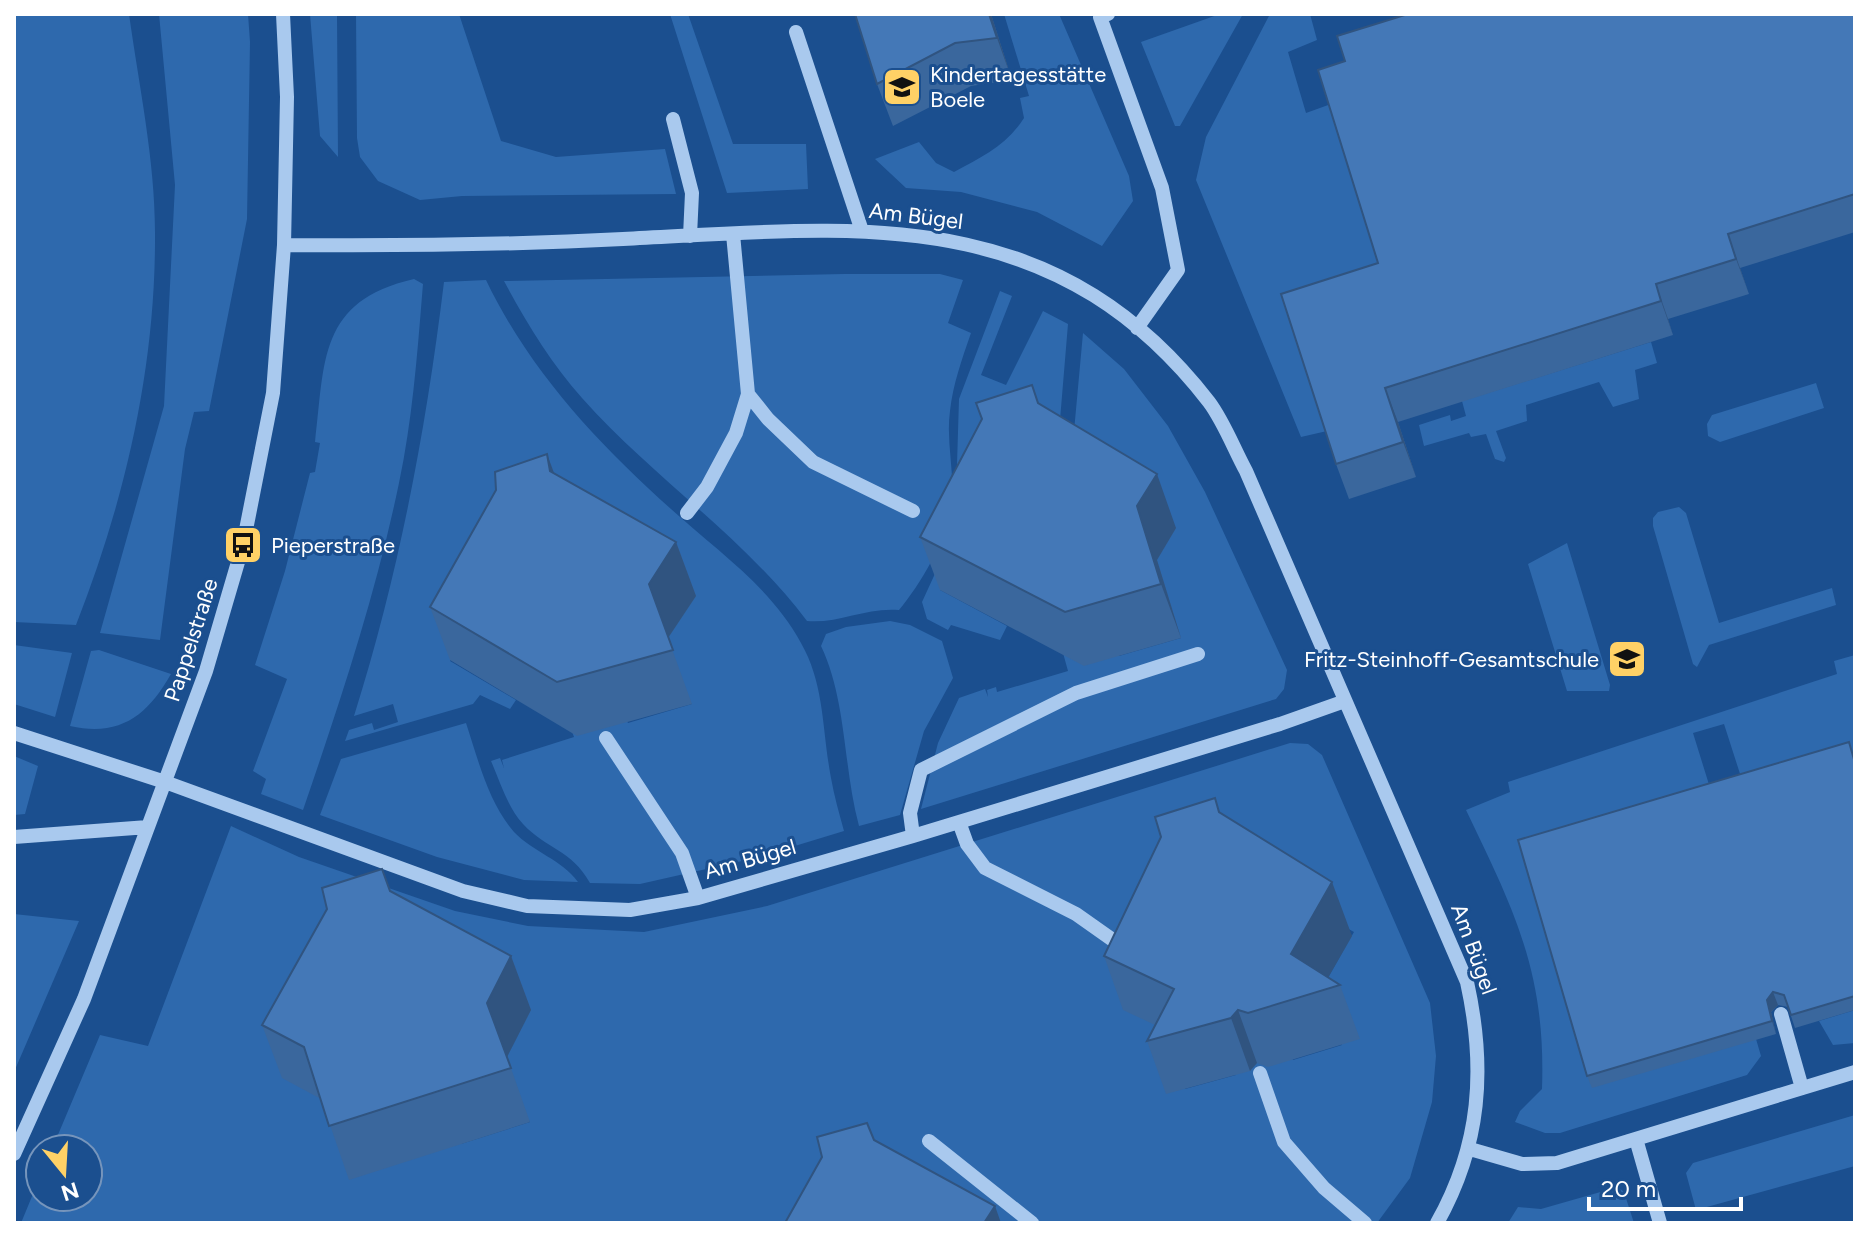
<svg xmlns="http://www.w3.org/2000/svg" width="1869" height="1237" viewBox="0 0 1869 1237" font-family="Figtree,sans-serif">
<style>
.green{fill:#2e69ad;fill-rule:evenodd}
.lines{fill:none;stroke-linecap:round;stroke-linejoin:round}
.minor{stroke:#a9c9ee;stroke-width:14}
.wall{fill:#3a679d}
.shaded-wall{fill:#305480}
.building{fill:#4478b7;stroke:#305480;stroke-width:2}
.labels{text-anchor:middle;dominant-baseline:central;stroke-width:6;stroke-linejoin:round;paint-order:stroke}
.poi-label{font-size:22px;fill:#fff;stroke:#1b4f8f;text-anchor:start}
.street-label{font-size:22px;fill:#fff;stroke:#1b4f8f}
</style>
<rect width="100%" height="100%" fill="#1b4f8f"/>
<path class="green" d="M14,14h115c10,72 26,146 26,218 1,136 -30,268 -79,393l-62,-3z
M159,14h89l2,28 -3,177 -38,192 -15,1 -9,37 -25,191 -60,-7 64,-227 11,-221z
M310,14h27l1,143 -18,-21z
M356,14h103l42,127 55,16 109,-8 11,45 -214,2 -42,4 -42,-19 -18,-24 -3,-19z
M670,14h18l45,130h73l2,45 -81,4z
M1004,14h55l70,162 4,25 -31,45 -65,-34 -76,-20 -55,-4 -31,-29 44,-17 17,21 18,9c28,-15 53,-27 70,-54l-4,-20 9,-2z
M1220,14h23l-63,112h-5l-34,-84z
M1270,14h40l7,26 -29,12 18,61 25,-9 82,266 -86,61 -26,6 -105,-257 10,-43z
M844,274h96l23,6 -15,43 23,10c-9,26 -18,51 -21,78 -4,29 4,58 2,87 -3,38 -29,83 -53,112 -32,-3 -62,14 -92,11 -64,-85 -155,-144 -225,-223 -31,-35 -56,-76 -78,-117z
M414,279l9,5 -1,12c-5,62 -10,125 -23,187 -23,111 -59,219 -96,327l-42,-16 5,-15 -13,-8 34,-92 -32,-14 30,-94 25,-98 5,-1 5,-29 -5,-1c10,-81 3,-141 99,-163z
M486,280c43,90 111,163 185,229 46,42 100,78 130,134 24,42 21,88 30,135 3,17 8,35 13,53l-89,27 -115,26 -50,-1c-19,-34 -44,-34 -67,-59 -15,-16 -23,-42 -32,-63l9,-3 4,10 -2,-8 72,-23 -4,-11 53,-15 5,12 64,-19 -176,-161 -66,118 66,39 -6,9 -30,-14 -7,9 -128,37 4,-11 23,-7 2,7 24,-8 -5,-18 -39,12c45,-143 72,-286 90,-434z
M1000,291l12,5 -31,79 25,10 37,-74 25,13 -11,132 -117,134 67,36 -7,14 -49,-15 -3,5 -21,-11 -5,-17 33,-72 4,-131z
M1083,333l41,36 44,57 37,66 82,178 -3,19 -8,10 -355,110 17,-66 21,-45 26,-9 3,8 -1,-7 9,-3 1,5 71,-21 -5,-18 56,3 62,-18 -110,-174z
M1651,342l6,21 -22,7 4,29 -26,8 -14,-25 -73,23 1,16 -31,10 10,27 -2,4 -9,-3 -9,-25 -15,3 -2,-4 -45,13 -5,-21 31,-10 1,6 15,-5 -4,-15z
M1816,383l8,25 -104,34 -12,-6 -1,-12 5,-9z
M1679,507l7,6 33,110 113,-35 4,17 -127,40 -12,22 -4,-3 -40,-138v-8l5,-6z
M1567,543l43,142 -1,6h-42l-39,-127z
M890,621l20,4 32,16 11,37 -29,53 -24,84 -41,11c-16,-59 -12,-125 -38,-180l5,-12 20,-7z
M14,645l58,8 -17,64 -41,-13z
M99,650l72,24c-24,42 -51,63 -101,52l21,-75z
M1855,655v106l-99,278 5,17 -14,19 -187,58h-15l-30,-11 5,-11 22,-22c4,-116 -27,-177 -76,-279l44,-18 -2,-10 329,-108 -3,-13zM1724,724l18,56 -31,11 -18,-58z
M466,723c12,36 22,79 48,109 19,20 47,27 64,50l-54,-2 -87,-23 -117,-42 21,-56z
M1290,743l18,1 14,11 108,248 6,53 -4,46 -22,76 -33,45h-1356l19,-46v20h48v-48h-36l48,-114 48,11 83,-220 68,31 156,54 73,15 116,6 123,-26zM1325,916l29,16 -36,63 24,50 -49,15 -6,-12 -52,15 1,12 -51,14 8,-46zM531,1010l-33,64 32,48 -69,22z
M14,756l24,10 -13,48 -11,1z
M14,914l65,7 -65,151z
M1855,1010v33l-22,2 -14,-24z
M1855,1115v51l-159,44 -10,-37 7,-10z
M1618,1187l6,5 10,31h-126l10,-16 23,2z"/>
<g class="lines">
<path class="minor" d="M1108,14l-8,3 62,171 16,82 -41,58
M796,32l66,199
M673,119l19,74 -2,43
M284,245c113,1 225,0 339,-6 228,-11 428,-41 586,163 15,20 25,47 37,69l221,511c19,86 14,163 -30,241
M748,394l20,25 45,43 100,49
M687,513l20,-26 29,-54 12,-39 -15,-160
M14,733l151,49 298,109 64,15 103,4 68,-12 215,-62 367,-112 65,-23
M606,738l76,115 16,45
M959,822l8,22 18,24 91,46 51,36
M913,836l-3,-23 11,-43 155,-77 122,-39
M14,837l134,-10
M1781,1014l21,74
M1260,1073l24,69 40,46 41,35
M1636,1139l24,84
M929,1141l103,82
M1470,1149l52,15 35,-1 298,-91
M14,1154l70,-155 122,-328 37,-126 30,-152 11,-148 3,-148 -4,-83"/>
</g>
<path class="wall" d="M855,14h136l21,66 -41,6 -78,40 -16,-42z
M1855,14v218l-115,36 9,26 -81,25 5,16 -275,87 18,55 -67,22 -13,-35 42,-201z
M1032,385l7,19 137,124 -19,32 24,78 -97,28 -144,-76 -20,-53z
M554,474l122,68 20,54 -28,42 24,66 -115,32 -127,-76 -20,-53z
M1855,760v250l-60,18 -7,-21 -10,-2 -7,7 5,22 -184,54 -5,-12z
M1221,813l131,123 -24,41 12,8 20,54 -92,28 -11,-4 -7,8 -84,23 -19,-53 8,-16 -32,-15 -19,-54z
M390,891l121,65 20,54 -24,47 23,65 -181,58 -28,-81 -39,-21 -20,-53z"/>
<path class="shaded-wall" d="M989,14h2l21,66 -15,-42z
M1728,234l12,34 9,26 -13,-35z
M1656,284l12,35 5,16 -12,-34z
M1385,388l13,34 18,55 -13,-35z
M547,454l20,54 -17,-37z
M1157,474l19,54 -19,32 24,78 -20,-54 -24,-78z
M676,542l20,54 -28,42 -19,-54z
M1332,882l20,54 -32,56 -29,-38z
M511,956l20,54 -24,47 -20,-54z
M1773,992l5,13 -7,7 5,22 -4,-13 -5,-21z
M1238,1010l19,53 -7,8 -19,-53z
M995,1206l6,17h-17z"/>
<path class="building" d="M855,14h134l8,24 -42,5 -78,41z
M1408,14h447v180l-127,40 8,25 -80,25 5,17 -276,87 18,54 -67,22 -55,-170 97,-31 -60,-193 27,-9 -8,-25z
M1032,385l6,18 119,71 -20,32 24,78 -96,28 -145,-75 62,-118 -6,-16z
M547,454l3,17 126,71 -27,42 24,66 -116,32 -127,-75 66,-117 -1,-18z
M1849,742l6,21v233l-64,19 -7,-20 -11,-3 -6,8 5,21 -185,55 -69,-236z
M1215,798l4,14 113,70 -41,72 49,31 -92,28 -10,-3 -7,8 -84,23 27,-52 -70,-33 57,-119 -6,-20z
M382,869l8,22 121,65 -24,47 24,65 -182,58 -25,-79 -42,-22 65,-116 -5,-21z
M867,1123l7,17 121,66 -11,17h-199l37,-66 -5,-20z"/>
<defs>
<symbol id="school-square" viewBox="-11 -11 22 22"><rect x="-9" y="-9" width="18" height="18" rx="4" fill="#ffd166" stroke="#1b4f8f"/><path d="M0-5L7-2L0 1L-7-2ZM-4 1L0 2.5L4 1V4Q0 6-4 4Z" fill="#111"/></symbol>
<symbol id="bus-square" viewBox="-11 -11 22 22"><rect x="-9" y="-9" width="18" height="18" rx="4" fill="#ffd166" stroke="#1b4f8f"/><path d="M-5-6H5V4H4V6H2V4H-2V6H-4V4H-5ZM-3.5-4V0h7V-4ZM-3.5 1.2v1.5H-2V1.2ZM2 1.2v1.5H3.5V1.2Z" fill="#111"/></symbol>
</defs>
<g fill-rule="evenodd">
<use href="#school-square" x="880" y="65" width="44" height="44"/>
<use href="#bus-square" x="221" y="523" width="44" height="44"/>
<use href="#school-square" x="1605" y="637" width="44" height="44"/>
</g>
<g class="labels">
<g class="poi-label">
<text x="930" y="74">Kindertagesstätte<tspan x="930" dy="25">Boele</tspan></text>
<text x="271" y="545">Pieperstraße</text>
<text x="1599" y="659" text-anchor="end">Fritz-Steinhoff-Gesamtschule</text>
</g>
<g class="street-label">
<text transform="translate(916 216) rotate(7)">Am Bügel</text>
<text transform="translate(191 640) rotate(-72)">Pappelstraße</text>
<text transform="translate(750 859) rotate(-16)">Am Bügel</text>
<text transform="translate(1474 949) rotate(70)">Am Bügel</text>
</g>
</g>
<rect width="1869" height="1237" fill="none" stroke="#ffffff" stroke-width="32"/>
<g transform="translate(64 1173) rotate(162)"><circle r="38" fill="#1b4f8f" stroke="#7695bc" stroke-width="2"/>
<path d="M0-6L14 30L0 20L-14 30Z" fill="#ffd166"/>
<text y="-12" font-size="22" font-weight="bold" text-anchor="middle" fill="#ffffff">N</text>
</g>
<path d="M1589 1197v12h152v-12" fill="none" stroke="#ffffff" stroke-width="4"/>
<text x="1601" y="1197" font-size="24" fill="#ffffff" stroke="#1b4f8f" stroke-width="6" paint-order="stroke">20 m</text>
</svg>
